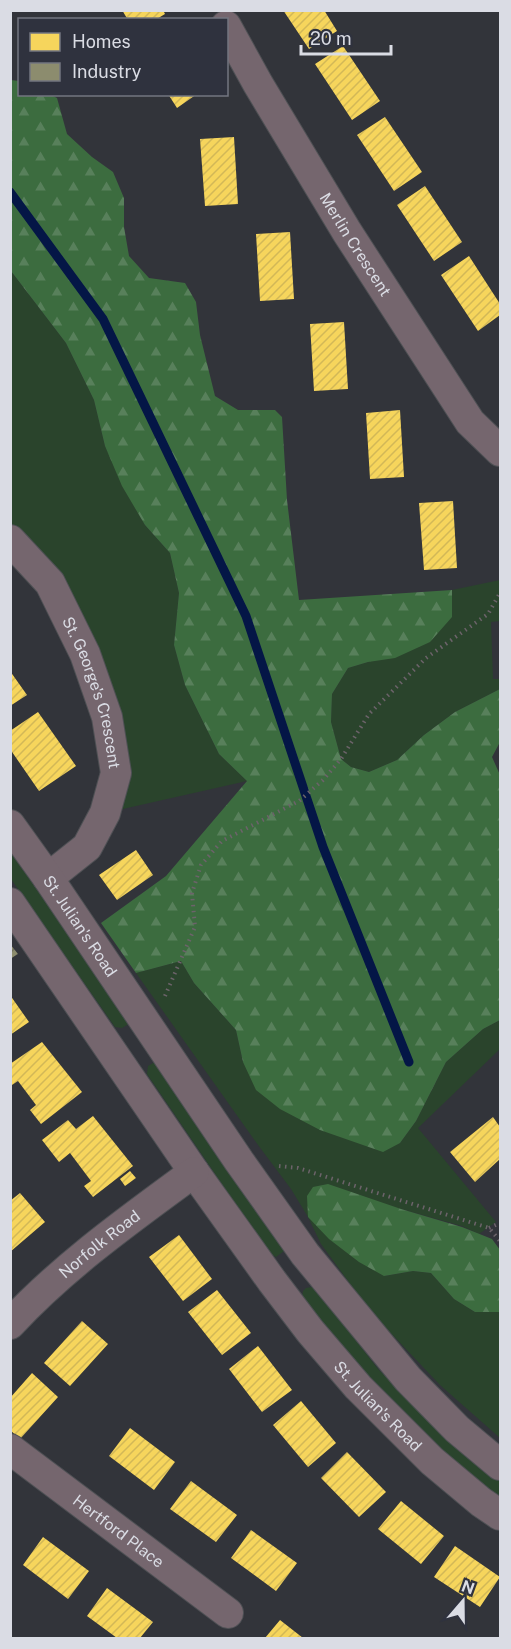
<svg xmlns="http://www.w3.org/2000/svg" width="511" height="1649" viewBox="0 0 511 1649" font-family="'Public Sans',sans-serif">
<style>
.green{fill:#2a442c}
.forest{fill:url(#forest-firs)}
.homes{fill:url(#homes-hatch)}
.industry{fill:url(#industry-hatch)}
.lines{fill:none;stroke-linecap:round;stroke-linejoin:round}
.stream{stroke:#041646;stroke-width:9}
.minor-casing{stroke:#4e5054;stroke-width:32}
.path{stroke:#6c636a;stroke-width:4;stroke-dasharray:1.5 4.5;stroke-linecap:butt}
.minor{stroke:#75666e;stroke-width:30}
.labels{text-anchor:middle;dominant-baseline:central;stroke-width:6;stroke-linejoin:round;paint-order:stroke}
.street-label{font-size:16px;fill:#dadce4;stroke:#2f323e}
</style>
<defs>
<pattern id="forest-firs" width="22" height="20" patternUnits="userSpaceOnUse" patternTransform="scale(1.5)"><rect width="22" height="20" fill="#3c6c3f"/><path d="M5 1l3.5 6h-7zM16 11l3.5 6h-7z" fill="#58805b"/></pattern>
<pattern id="homes-hatch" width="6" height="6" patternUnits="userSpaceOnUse" patternTransform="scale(1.5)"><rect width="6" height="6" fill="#f6d55c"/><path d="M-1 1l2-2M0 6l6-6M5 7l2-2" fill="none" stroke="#d2b857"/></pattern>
<pattern id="industry-hatch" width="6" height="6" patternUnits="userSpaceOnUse" patternTransform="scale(1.5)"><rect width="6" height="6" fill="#8c8c6e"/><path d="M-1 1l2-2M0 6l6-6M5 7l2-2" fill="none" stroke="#72725f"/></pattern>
</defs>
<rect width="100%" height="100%" fill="#32343a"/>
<path class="green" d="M11,271l55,72 28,57 11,46 40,79 25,28 9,40 -5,52 11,40 34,69 28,27 -142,32 2,-96 -96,-177z
M500,580v41l-9,1 2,57h7v10l-45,23 -31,23 -27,25 -28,12 -18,-5 -10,-8 -10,-37 1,-28 16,-26 20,-6 84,-45v-27z
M10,851l118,170 -1,4 -5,3 -7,-1 -104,-148z
M181,961l13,22 42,47 7,32 157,81 16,-22 30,-59 37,-33 17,-9v29l-82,79 78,94 -17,12 -17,-8 -61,-17 -17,67 29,-5 18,2 23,26 21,13h25v126l-60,-53 -70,-74 -49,-67 -13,-27 -17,-28 -33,-44 -122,-172z
M155,1062l131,185 -2,4 -8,6 -7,-4 -122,-179 1,-8z
M312,1287l5,3 61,79 68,68 54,44v21l-125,-110 -73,-94 1,-7 3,-3z"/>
<path class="forest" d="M11,80l8,1 1,13 31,1 6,3 10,36 25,23 21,15 11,26v29l5,29 20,22 36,5 11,19 4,33 15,61 23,14h37l7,7 5,83 12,100 153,-10v27l-22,25 -35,16 -27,4 -20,6 -16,26 -1,28 10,37 10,8 18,5 28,-12 27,-25 31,-23 45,-23v53l-8,15 8,18v245l-17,9 -37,33 -30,59 -16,22 -17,9 -63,-22 -40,-21 -24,-19 -13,-28 -7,-32 -42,-47 -13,-22 -45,12 -35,-50 65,-47 81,-95 -28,-27 -34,-69 -11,-40 5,-52 -9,-40 -25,-28 -23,-39 -17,-40 -11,-46 -28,-57 -55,-72z
M328,1184l73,25 61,18 30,12 8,11v62h-25l-21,-13 -23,-26 -18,-2 -29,5 -25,-14 -30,-23 -21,-22 -1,-21 6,-9z"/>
<path class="homes" d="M122,10h41l2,4 -10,6h-27z
M283,10h41l13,21 -28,18z
M343,46l37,55 -28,19 -37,-56z
M168,94h29l-20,14z
M385,117l37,55 -28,19 -37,-56z
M234,137l4,67 -33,2 -5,-67z
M425,186l37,56 -28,19 -37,-56z
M290,232l4,67 -34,2 -4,-67z
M469,256l31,48v11l-22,16 -37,-56z
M344,322l4,67 -34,2 -4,-67z
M400,410l4,67 -34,2 -4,-66z
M453,501l4,67 -33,2 -5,-67z
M10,671l17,24 -17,11z
M38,712l38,54 -37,25 -29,-42v-18z
M136,850l17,25 -36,25 -18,-25z
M10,995l19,27 -19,13z
M42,1042l40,50 -41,32 -11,-14 6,-5 -18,-24 -6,4 -2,-2v-19z
M93,1116l40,50 -40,31 -9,-11 7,-5 -21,-28 -11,9 -17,-22 26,-20 8,9z
M493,1117l7,10v32l-25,23 -25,-30z
M130,1171l6,7 -11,8 -5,-7z
M20,1193l25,29 -35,30v-51z
M179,1235l33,44 -29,22 -34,-44z
M217,1290l34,43 -29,22 -34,-43z
M82,1321l26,23 -38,42 -26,-23z
M258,1346l34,44 -30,22 -33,-43z
M32,1373l26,24 -38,42 -10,-9v-32z
M301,1401l35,42 -28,24 -35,-42z
M130,1428l45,34 -21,28 -45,-34z
M347,1452l39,40 -27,25 -38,-39z
M191,1481l46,34 -21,27 -46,-33z
M401,1501l43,35 -23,28 -43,-35z
M251,1530l46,33 -21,28 -45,-33z
M43,1537l46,34 -21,28 -45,-34z
M455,1546l45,31 -20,30 -46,-30z
M107,1588l46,34 -13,16h-23l-30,-22z
M280,1620l23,18h-38z"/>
<path class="industry" d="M10,944l8,10 -8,5z"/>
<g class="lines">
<path class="stream" d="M10,192l93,127 143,297 77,231 86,215"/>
<defs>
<g id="minor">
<path id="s1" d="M226,26l32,58 89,148 123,190 30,29"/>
<path id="s2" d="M10,540l40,43 35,71 22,63 9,56 -11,40 -18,34 -39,31"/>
<path id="s3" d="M10,825l38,53 191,283 66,93 103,125 49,50 43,36"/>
<path id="s4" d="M10,903l184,269 78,109 38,50 48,56 74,74 49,41 19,13"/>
<path id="s5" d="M10,1324c55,-59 120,-105 184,-152"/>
<path id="s6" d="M10,1449l218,164"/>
</g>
</defs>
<use href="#minor" class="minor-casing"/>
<path class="path" d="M165,996l30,-69 -3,-34 9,-28 21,-24 77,-40 24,-21 18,-21 28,-45 57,-56 62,-44 12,-21
M279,1166l19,2 191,60 11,13
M489,1228l11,-5"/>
<use href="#minor" class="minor"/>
</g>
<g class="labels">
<g class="street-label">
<text stroke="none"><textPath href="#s1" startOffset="254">Merlin Crescent</textPath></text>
<text stroke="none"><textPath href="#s2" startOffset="177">St. George's Crescent</textPath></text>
<text stroke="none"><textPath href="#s3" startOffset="123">St. Julian's Road</textPath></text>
<text stroke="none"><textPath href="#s5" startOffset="120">Norfolk Road</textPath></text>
<text stroke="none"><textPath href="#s4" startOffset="624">St. Julian's Road</textPath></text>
<text stroke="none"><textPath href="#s6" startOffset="136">Hertford Place</textPath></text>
</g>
</g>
<rect width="511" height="1649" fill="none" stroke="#dadce4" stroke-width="24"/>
<rect x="18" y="18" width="210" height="78" fill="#2f323e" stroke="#737680" stroke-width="1.5"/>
<rect x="30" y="33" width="30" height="18" fill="#f6d55c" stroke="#737680" stroke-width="1.5"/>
<text x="72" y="48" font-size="18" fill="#dadce4">Homes</text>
<rect x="30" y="63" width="30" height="18" fill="#8c8c6e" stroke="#737680" stroke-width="1.5"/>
<text x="72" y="78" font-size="18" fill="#dadce4">Industry</text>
<g transform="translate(463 1601) rotate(20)" stroke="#2f323e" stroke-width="4.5" paint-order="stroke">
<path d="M0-4.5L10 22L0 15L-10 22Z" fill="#dadce4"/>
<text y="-9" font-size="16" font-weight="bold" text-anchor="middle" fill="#dadce4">N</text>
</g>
<path d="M301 45v9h90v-9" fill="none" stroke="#dadce4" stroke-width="3"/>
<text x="310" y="45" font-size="18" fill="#dadce4" stroke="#2f323e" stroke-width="4.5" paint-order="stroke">20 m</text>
</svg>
